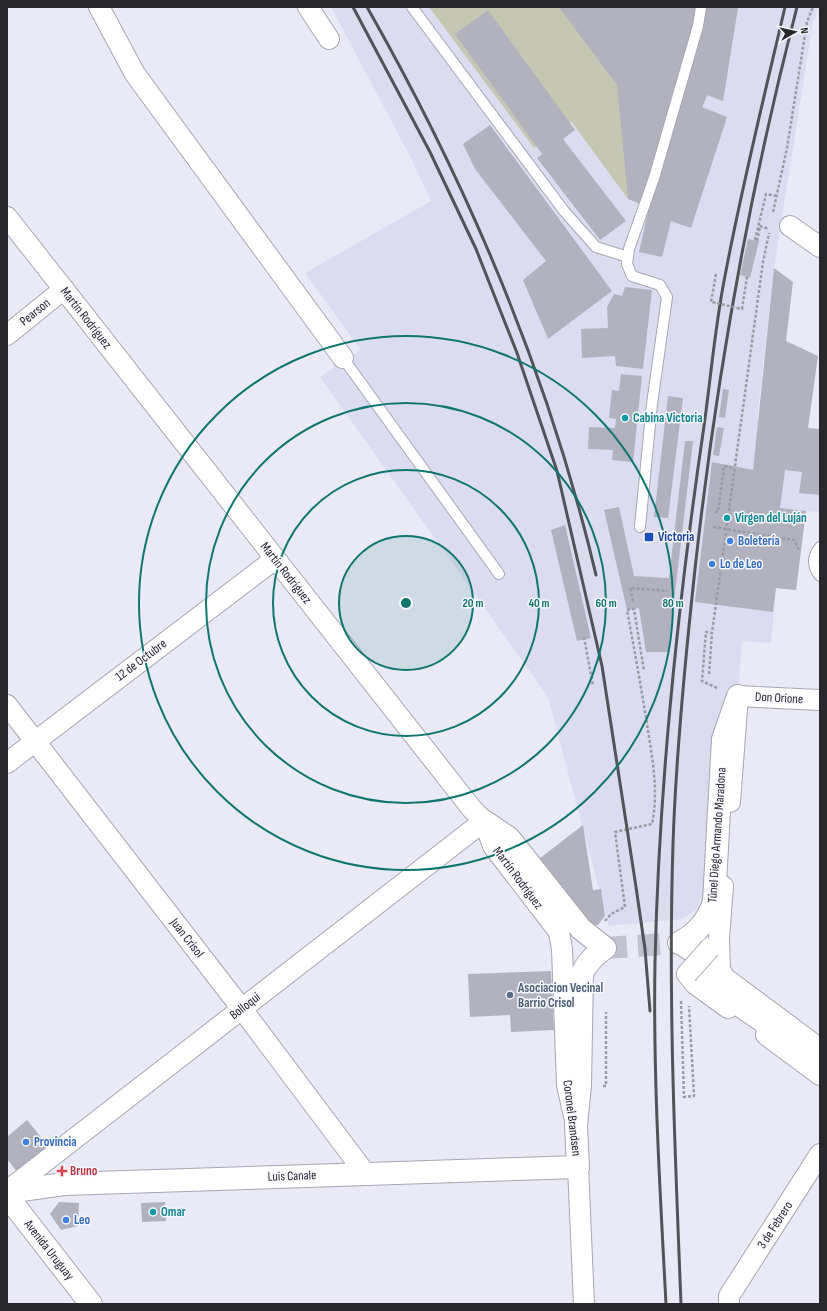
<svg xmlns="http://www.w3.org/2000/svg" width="827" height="1311" viewBox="0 0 827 1311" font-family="'Sofia Sans Condensed',sans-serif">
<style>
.built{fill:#dbdcef}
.green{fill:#c5c7b3}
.building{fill:#b2b2be}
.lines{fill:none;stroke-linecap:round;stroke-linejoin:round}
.tertiary-tunnel{stroke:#c2c3ce;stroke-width:22;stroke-dasharray:22 11;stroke-linecap:butt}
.service-casing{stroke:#a6a7b2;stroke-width:12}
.minor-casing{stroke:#a6a7b2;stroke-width:22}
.tertiary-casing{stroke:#a6a7b2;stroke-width:24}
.path{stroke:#9a9ba4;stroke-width:2.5;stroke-dasharray:3 2;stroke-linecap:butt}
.service{stroke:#fff;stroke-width:10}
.minor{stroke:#fff;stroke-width:20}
.tertiary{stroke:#fff;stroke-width:22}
.rail{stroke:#525259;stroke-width:3}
.minor-bridge-casing{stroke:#a6a7b2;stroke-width:22;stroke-linecap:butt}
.path-bridge{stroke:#9a9ba4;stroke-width:2.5;stroke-dasharray:3 2;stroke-linecap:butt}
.minor-bridge{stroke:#fff;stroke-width:20}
.ring{fill:none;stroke:#0f766e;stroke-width:2}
.culture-dot{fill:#0f9aa8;stroke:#f7f8ff;stroke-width:1.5}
.transit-dot{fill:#1a4fb4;stroke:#f7f8ff;stroke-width:1.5}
.shop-dot{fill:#3f7fe0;stroke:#f7f8ff;stroke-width:1.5}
.service-dot{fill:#5c6f8a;stroke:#f7f8ff;stroke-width:1.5}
.health-dot{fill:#e0444e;stroke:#f7f8ff;stroke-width:1.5}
.labels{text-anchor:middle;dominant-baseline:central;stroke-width:3;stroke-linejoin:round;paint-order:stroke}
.street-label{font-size:13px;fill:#27272c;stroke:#f7f8ff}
.culture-label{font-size:13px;font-weight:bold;fill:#0d838f;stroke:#f7f8ff;text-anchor:start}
.transit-label{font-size:13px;font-weight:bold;fill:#164399;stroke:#f7f8ff;text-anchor:start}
.shop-label{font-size:13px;font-weight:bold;fill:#366cbe;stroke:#f7f8ff;text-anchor:start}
.service-label{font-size:13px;font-weight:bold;fill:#4e5e75;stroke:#f7f8ff;text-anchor:start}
.health-label{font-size:13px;font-weight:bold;fill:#be3a42;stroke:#f7f8ff;text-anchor:start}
.centre{fill:#0f766e;stroke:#f7f8ff;stroke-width:2}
.ring-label{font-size:12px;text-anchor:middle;font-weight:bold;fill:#0f766e;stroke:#f7f8ff;stroke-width:3;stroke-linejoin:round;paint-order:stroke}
</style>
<rect width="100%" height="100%" fill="#e9eaf6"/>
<path class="built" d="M331,7h488l-6,15 -39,246 -17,152 63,9v83l-14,-1 -10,79 -20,-2 -5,55 -29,-2 -4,52 -33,199 -9,18 -13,9 -74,7 -61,-229 -228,-320 41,-27 -56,-77 126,-72 -19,-41z"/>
<path class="green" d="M429,7h309l-15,94 -16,-6 -42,117 -37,-13 -57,-78 -37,27z"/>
<path class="building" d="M559,7h179l-15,94 -16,-6 -5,12 25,10 -36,111 -20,-7 -9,36 -23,-5 10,-45 -21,-8 -11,-114z
M488,10l87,120 -12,9 63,82 -26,19 -63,-82 5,-4 -87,-120z
M490,125l122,166 -64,48 -25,-59 23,-19 -71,-92 -12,-25z
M748,239l11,2 -9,37 -10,-3z
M774,268l19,14 -7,59 32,15 -10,72 12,1v66l-21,-2 3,-21 -17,-2 -5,38 26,3 -10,79 -20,-2 -3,24 -78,-10 17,-140 41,8z
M625,287l27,3 -9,79 -27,-3 -1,-10 -33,2 -1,-29 27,-1 -1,-21 7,-13 8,2z
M621,374l21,2 -9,86 -21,-2 1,-10 -25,-1 1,-22 26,1 1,-9 -7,-1 3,-28 7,1z
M723,389l6,1 -4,28 -6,-1z
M668,396l15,2 -15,120 -14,-1z
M717,427l7,1 -5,28 -6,-1z
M685,441h8l-25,211h-22l-7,-44 -12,2 -23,-100 15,-3 15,69 35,2z
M565,525l26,113 -14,3 -26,-111z
M583,825l10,65 8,-1 4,27 -7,9h-9l-50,-66z
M551,971l3,59 -43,2 -1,-17 -40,2 -2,-43z
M27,1120l22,27 -31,26 -11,-14v-22z
M59,1202l20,1 -1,23 -17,4 -11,-16z
M165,1202l1,19 -24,1 -1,-19z"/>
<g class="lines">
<path class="tertiary-tunnel" d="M605,948l74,-5"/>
<defs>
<path id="service" d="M412,7l152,204 32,36 32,10
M343,358l156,216
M640,527l12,-123 15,-107 -7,-12 -28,-9 -5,-12 2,-15 25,-71 44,-152 3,-19
M820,547c-8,9 -8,20 0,29"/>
<path id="minor" d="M99,7l36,67 208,284
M308,7l21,32
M7,217l465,592 12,12 9,25 66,86 3,17 5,136 7,31
M790,226l30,21
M7,335l57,-46
M7,705l235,304 123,164
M7,763l268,-204
M730,802l8,-106 82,4
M723,886l-4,53 1,31 5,8 90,67
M687,974l8,10 33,24
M766,1035l54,40
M578,1167l6,137
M7,1191l477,-370
M729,1304v-8l91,-142"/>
<path id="tertiary" d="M679,943c19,-10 28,-22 35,-41l9,-163 15,-43
M685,946c26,15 18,30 38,48l97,66
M7,1192l57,-8 514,-17 -2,-42 4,-40 2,-111c5,-12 13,-19 23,-26l-24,-19 -72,-91 -25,-17
M7,1196l84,108"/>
</defs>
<use href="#service" class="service-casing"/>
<use href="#minor" class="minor-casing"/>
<use href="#tertiary" class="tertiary-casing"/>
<path class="path" d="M773,212l14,-64 20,-126 6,-15
M755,240l11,-46 11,2
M757,241l3,-15 9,3
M716,274l-5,28 6,1
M737,308l5,1 5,-32
M715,512h3l6,-46 10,2
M713,527l81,13 5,10
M633,601l-3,-13 38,3
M584,637l9,49
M709,674l3,-41
M717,688l-15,-7 4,-49 6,1 51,-371 6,-29
M605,921l6,-7 14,-7 -10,-75 37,-8c7,-33 0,-67 -5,-100 -6,-38 -13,-76 -20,-114l7,-1 10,62
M681,1001l3,96 10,-1 -5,-90
M603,1086h3v-74"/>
<use href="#service" class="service"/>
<use href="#minor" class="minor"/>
<use href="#tertiary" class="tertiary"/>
<path class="rail" d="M353,7l77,145 46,97 41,104 40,118 45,195 34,221 9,62 5,62
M367,7c101,178 182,368 229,568
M666,1304c-6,-114 -13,-228 -11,-342 4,-179 23,-359 49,-536 7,-50 11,-100 21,-150 17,-90 39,-179 60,-269
M681,1304c-6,-153 -13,-306 -8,-460 3,-92 12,-183 22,-275 21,-190 54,-377 102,-562"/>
<defs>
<path id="minor-bridge" d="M687,974l23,-26"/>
</defs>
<use href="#minor-bridge" class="minor-bridge-casing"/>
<path class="path-bridge" d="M717,303l20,5"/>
<use href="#minor-bridge" class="minor-bridge"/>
</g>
<circle cx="406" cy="603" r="67" fill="#0f766e" fill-opacity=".12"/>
<g class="ring">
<circle cx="406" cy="603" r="67"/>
<circle cx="406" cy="603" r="133"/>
<circle cx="406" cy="603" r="200"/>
<circle cx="406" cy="603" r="267"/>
</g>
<g class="culture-dot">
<circle cx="625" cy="418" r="4"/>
<circle cx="727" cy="518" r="4"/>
<circle cx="153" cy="1212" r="4"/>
</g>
<rect class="transit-dot" x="644" y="532" width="10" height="10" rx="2"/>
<g class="shop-dot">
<circle cx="730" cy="541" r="4"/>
<circle cx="712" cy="564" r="4"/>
<circle cx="26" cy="1142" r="4"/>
<circle cx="66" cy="1220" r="4"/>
</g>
<circle class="service-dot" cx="510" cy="995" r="4"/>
<path class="health-dot" d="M60 1165h4v4h4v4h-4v4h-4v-4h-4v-4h4z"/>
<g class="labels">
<g class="street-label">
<text transform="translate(35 312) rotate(-39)">Pearson</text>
<text transform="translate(86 318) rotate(52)">Martín Rodríguez</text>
<text transform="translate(286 573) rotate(52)">Martín Rodríguez</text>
<text transform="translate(141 660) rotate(-37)">12 de Octubre</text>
<text transform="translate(779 698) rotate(3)">Don Orione</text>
<text transform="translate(717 835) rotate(-86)">Túnel Diego Armando Maradona</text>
<text transform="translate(518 878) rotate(53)">Martín Rodríguez</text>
<text transform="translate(187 938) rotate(52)">Juan Crisol</text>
<text transform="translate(245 1006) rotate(-38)">Bolloqui</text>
<text transform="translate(572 1118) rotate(83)">Coronel Brandsen</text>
<text transform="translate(292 1176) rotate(-2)">Luis Canale</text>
<text transform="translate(775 1225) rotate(-57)">3 de Febrero</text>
<text transform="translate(49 1250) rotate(52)">Avenida Uruguay</text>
</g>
<g class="culture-label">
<text x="633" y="418">Cabina Victoria</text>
<text x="735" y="518">Virgen del Luján</text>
<text x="161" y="1212">Omar</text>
</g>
<g class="transit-label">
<text x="658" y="537">Victoria</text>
</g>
<g class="shop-label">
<text x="738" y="541">Boletería</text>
<text x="720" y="564">Lo de Leo</text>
<text x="34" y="1142">Provincia</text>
<text x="74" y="1220">Leo</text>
</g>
<g class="service-label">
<text x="518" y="988">Asociacion Vecinal<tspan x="518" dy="15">Barrio Crisol</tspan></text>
</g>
<g class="health-label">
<text x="70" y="1171">Bruno</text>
</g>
</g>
<circle cx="406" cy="603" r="6" class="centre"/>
<g class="ring-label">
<text x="473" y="607">20 m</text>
<text x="539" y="607">40 m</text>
<text x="606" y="607">60 m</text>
<text x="673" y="607">80 m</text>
</g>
<rect width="827" height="1311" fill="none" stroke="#27272c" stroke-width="16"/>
<g transform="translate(795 32) rotate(82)" stroke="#f7f8ff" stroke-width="3" paint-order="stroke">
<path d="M0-3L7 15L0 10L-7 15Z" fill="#27272c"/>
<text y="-6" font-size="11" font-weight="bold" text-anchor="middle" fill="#27272c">N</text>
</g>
</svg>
